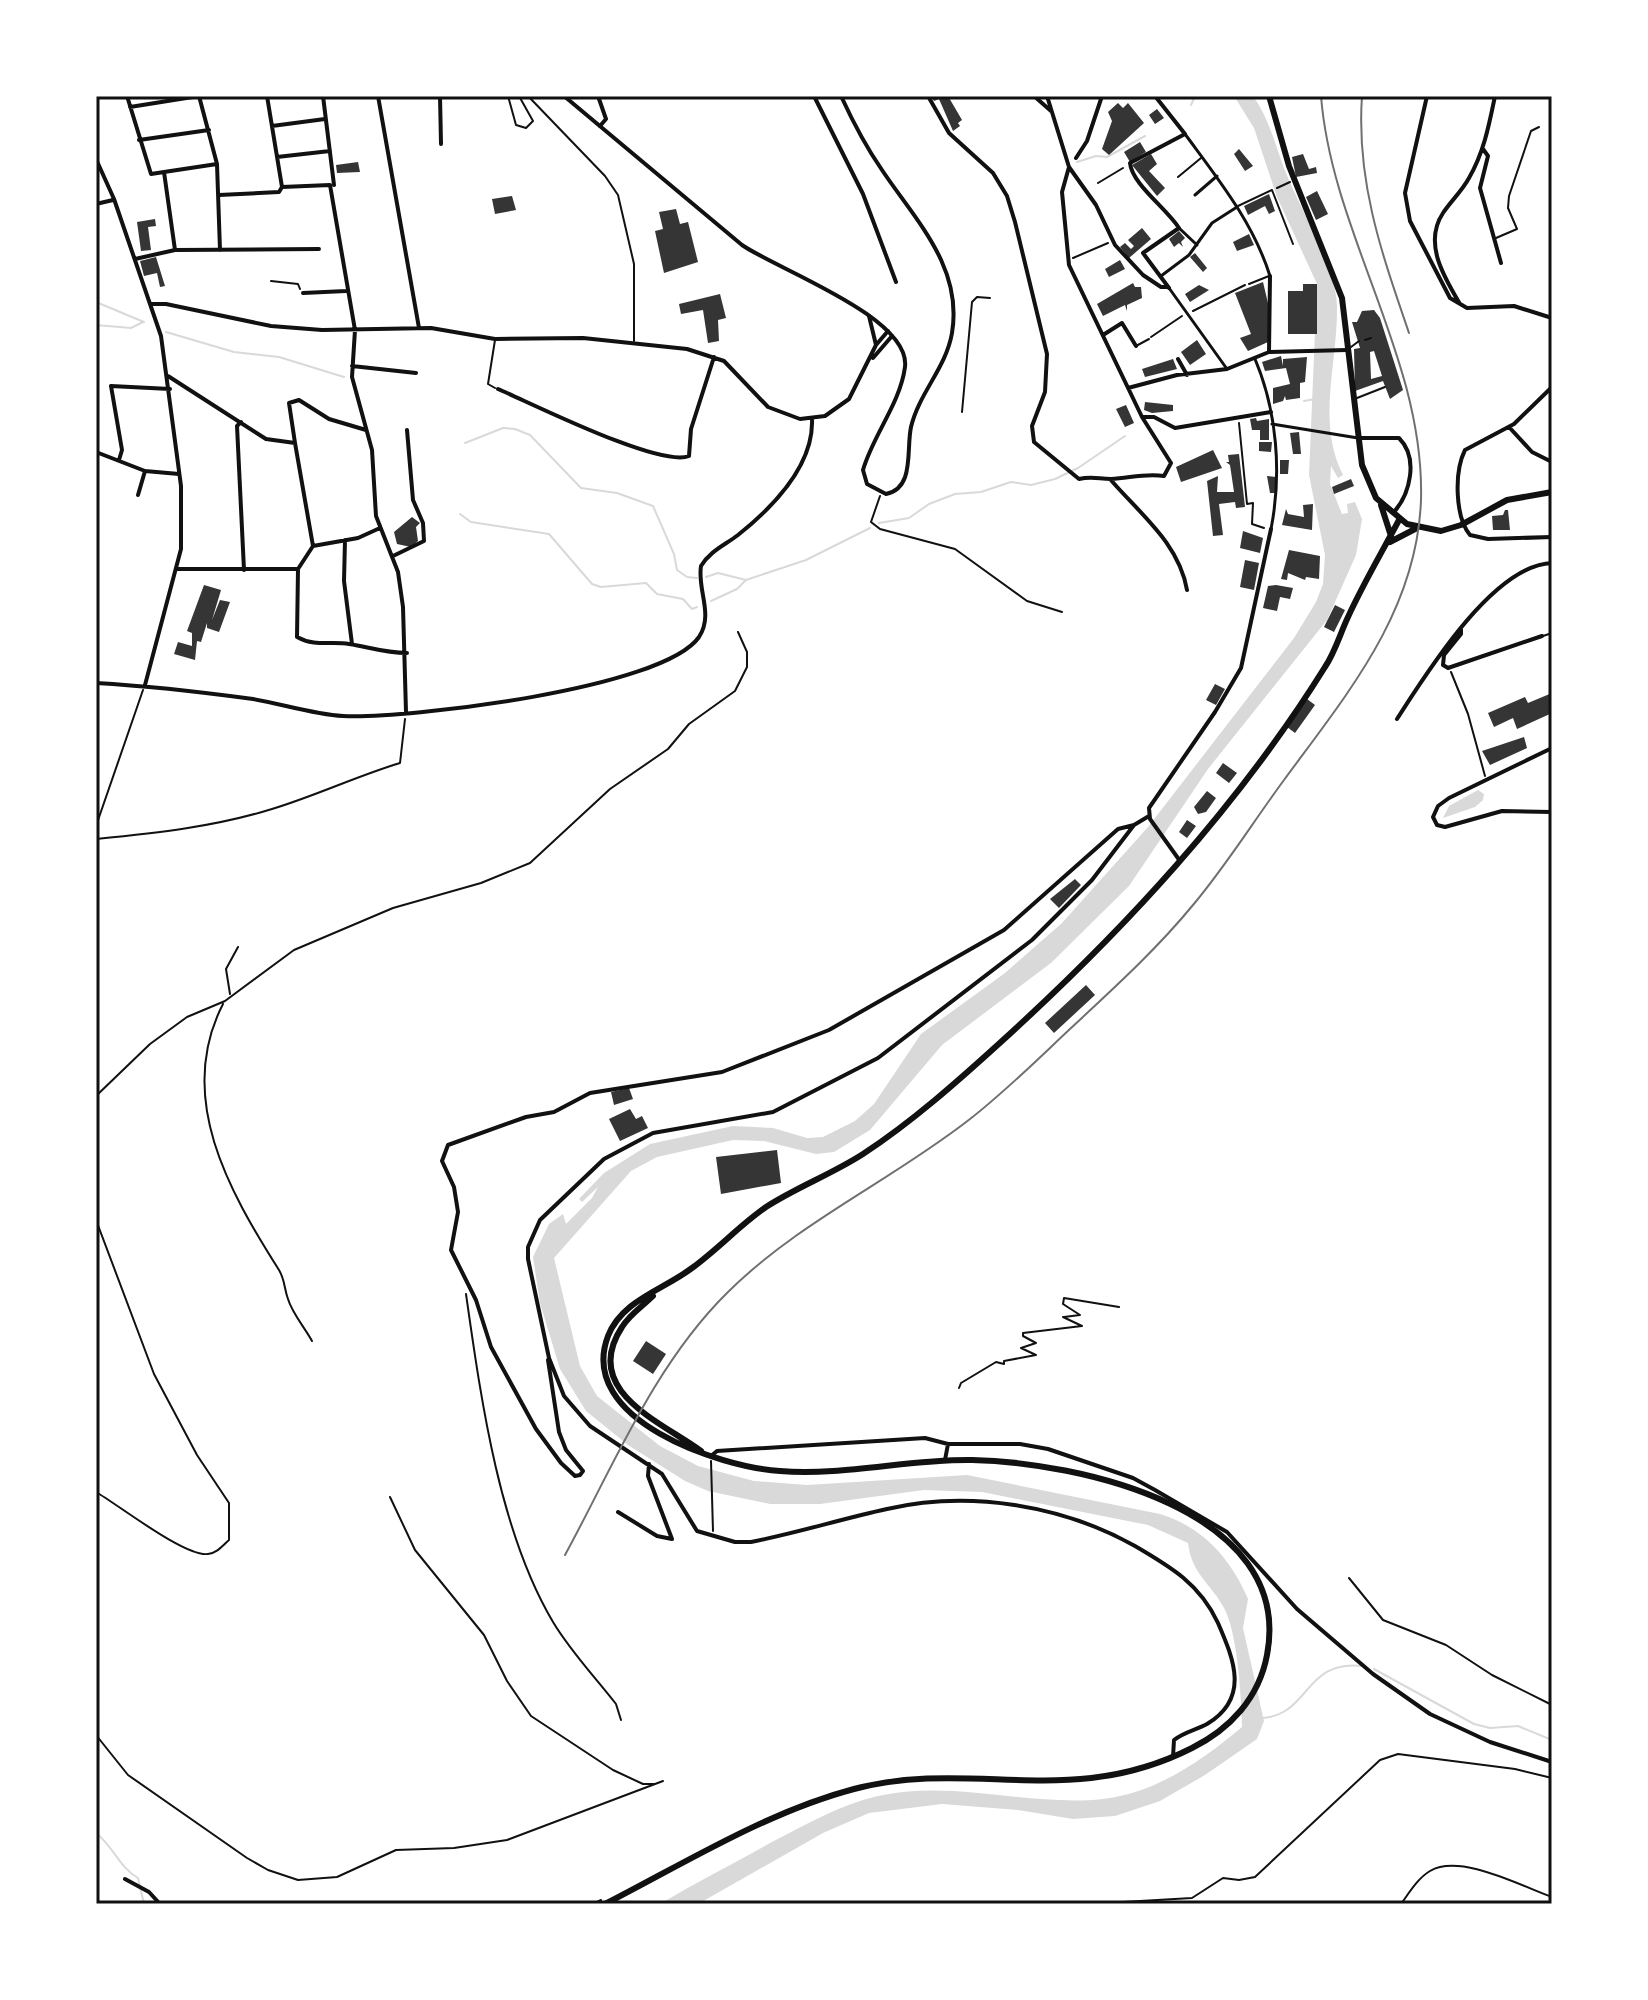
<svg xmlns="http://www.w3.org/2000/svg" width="1648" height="2000" viewBox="0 0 1648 2000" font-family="'Roboto Condensed',sans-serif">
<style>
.water{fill:#d9d9d9}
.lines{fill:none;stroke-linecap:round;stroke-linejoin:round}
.stream{stroke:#d9d9d9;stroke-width:2}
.building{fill:#353535;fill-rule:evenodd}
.path{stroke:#111;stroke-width:2}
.service{stroke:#111;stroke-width:2}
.pedestrian{stroke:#111;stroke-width:3}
.minor{stroke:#111;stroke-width:4}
.tertiary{stroke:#111;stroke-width:4}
.primary{stroke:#111;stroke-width:6}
.rail{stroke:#707070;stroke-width:2}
.neatline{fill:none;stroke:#111;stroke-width:3}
</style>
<rect width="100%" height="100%" fill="#fff"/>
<path class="water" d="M1234,96h19c19,27 23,55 36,84 15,36 47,88 48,126 1,57 -21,116 6,169l-5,3 -7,-12 -1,18 12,30 6,-1 -1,-9 8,-2 7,17 -6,36 -29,65 -119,149 -79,117 -78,77 -109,82 -72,85 -36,22 -18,2 -52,-13 -31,-1 -76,17 -26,14 -77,87 26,108 17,30 63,50 38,20 56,15 53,4 160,-10 193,39c43,13 71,45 88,85l-5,29 21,93 -7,18 -52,36 -45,26 -45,15 -42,3 -55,-9 -76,-6 -73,9 -46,20 -125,71h-38c37,-22 75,-41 112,-62 35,-18 67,-37 106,-46 75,-17 150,11 225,3 53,-6 100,-39 139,-72 -1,-31 -4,-93 -18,-119 -14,-26 -32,-33 -36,-65l-40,-18 -166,-33 -58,-2 -104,14h-50l-62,-13 -23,-10 -57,-36 -42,-34 -26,-42 -20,-66 -7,-46 16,-33 14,-10 3,10 26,-26 6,-11 -16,15 -3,-3 25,-26 46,-29 83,-18 40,2 34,10 16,-1 32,-16 19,-17 47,-70 84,-61 57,-50 86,-96 146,-189 22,-36 7,-18 2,-29 -16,-80 8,-191 -40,-87 -23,-69z
M1478,790l6,4 -1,6 -8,7 -32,11 6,-12z"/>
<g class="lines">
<path class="stream" d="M1191,105l4,-9
M1077,162l19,-6 11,1 38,-21
M96,302l48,20
M96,325l35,3 12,-6
M166,332l68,20 45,5 65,20
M1304,401l11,-2
M465,443l38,-15 12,1 15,6 51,53 36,5 36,13 21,48 3,16 10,7 10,1
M460,514l11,8 78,12 43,50 9,3 45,-4 11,11 26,5 9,10 5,-2
M879,523l30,-5 20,-14 26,-10 26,-2 30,-10 20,3 24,-6 23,-11 47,-32
M706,577l12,-4 28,7
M711,601l26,-12 9,-9 60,-20 64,-32
M1374,1669l100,55 16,4 28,-2 34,14
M1262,1718c48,-3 42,-58 99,-52
M96,1833c17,13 23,34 42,45l6,26"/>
</g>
<path class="building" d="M931,96h17l14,24 -4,3 2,3 -7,5 -14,-32 -5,2z
M1118,103l5,5 5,-5 16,20 -35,32 -7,-6 10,-28 -4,-9z
M1157,109l7,9 -9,6 -6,-9z
M1140,142l6,10 -16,10 -6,-10z
M1239,149l14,17 -8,5 -11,-17z
M1151,154l6,10 -8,7 16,17 -8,8 -25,-31z
M1303,154l6,15 7,-2 1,6 -21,4 -4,-20z
M358,162l2,10 -23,1 -1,-8z
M1317,191l11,23 -12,6 -10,-23z
M1269,194l6,17 -6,3 -4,-8 -17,9 -4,-9z
M512,196l4,14 -21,4 -3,-15z
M676,209l4,15 8,-2 10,40 -34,11 -9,-42 8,-2 -4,-17z
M155,219l1,7 -8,1 3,23 -10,1 -4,-29z
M1142,228l9,11 -22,19 -9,-11 5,-4 6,6 3,-3 -6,-6z
M1179,231l6,7 -4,4 2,5 -4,-4 -5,4 -5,-8z
M1249,234l5,11 -17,6 -4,-9z
M1195,253l12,15 -4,4 -13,-15z
M156,257l9,29 -5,1 -3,-14 -13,3 -4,-15z
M1120,260l5,9 -16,8 -4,-8z
M1263,282l8,34 -3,26 -20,9 -8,-13 11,-4 -16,-41z
M1133,283l2,4h6l1,11 -15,7v6l-2,-6 -22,11 -6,-12z
M1303,284h14v50h-29v-43h15z
M1199,285l10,5 -19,12 -5,-8z
M720,294l6,24 -8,2 1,21 -11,2 -5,-33 -22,4 -2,-10z
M1374,310l6,8 23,72 -13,9 -7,-18 -28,10 -1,-42 6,-1 -8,-26h5l5,-11zM1374,351l8,25 -11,3 -1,-27z
M1197,340l9,14 -16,11 -9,-13z
M1281,356l2,10v-7l24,-2 -2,25 -5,1v15l-14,2 -1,-4 -2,5 -10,3v-16l17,-4 -4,-16 -21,3 -3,-9z
M1173,359l4,10 -32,8 -3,-8z
M1145,402l28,3v6l-21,2 -8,-3z
M1126,405l8,18 -9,4 -9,-18z
M1256,418l1,3 12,-2v21h-9v-10h-8l-2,-11z
M1299,432l2,22h-8l-3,-21z
M1259,442h13l-1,10 -12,-1z
M1213,450l9,18 -41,14 -5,-15z
M1239,454l6,53 -9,1 -1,-6 -16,2 4,31 -10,1 -6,-55 11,-5 -1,16h17l-4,-27 -4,-3h3l-1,-7z
M1280,460h9l-1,14h-8z
M1267,476l9,1 -1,16h-5z
M1351,479l3,7 -20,8 -2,-7z
M1313,504l-1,26 -30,-5 4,-16 2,5 16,3 -1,-12z
M1505,510h3l2,20h-17l-1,-14 11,-1z
M412,517l8,6 -4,4 2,14 -7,6 -14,-3 -3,-12z
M1243,531l20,7 -3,15 -20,-5z
M1289,550l31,6 -1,23 -13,-2 -1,3 -17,-7 -1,7 -6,-1z
M1245,560l14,3 -5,27 -14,-3z
M204,585l17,5 -9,30 8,-20 10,2 -11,30 -12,-4v-5l-6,19 -4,-1 -2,19 -21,-6 4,-12 14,4v-13l-5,-2z
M1276,585l17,3 -3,11 -10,-2 -3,14 -14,-3 5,-22z
M1335,605l10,5 -11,22 -10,-5z
M1215,684l10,5 -9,16 -10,-5z
M1552,693v20l-35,16 -4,-11 -19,9 -6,-14 37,-16 3,6z
M1307,699l8,6 -20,28 -8,-6z
M1524,737l3,11 -37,17 -8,-14z
M1223,763l14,10 -8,10 -13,-10z
M1207,791l9,7 -10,14 -8,2 -4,-7z
M1187,820l9,6 -9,12 -8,-6z
M1075,879l6,6 -22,23 -9,-9z
M1086,985l9,10 -41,38 -9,-10z
M629,1088l4,11 -19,6 -3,-13z
M630,1109l6,10 6,-3 6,12 -28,13 -11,-22z
M777,1150l4,33 -60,11 -5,-37z
M646,1341l20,13 -13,20 -20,-13z"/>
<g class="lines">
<path class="path" d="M1277,188l13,-6
M1073,258l35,-15
M271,281l27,3 2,5
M1193,311l52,-26
M1151,337l31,-21
M962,412l10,-110 5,-5 13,1
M1239,423l8,81 6,-1 -1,21 12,4
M880,496l-9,26 9,7 75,20 72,52 35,11
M1451,672l17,42 17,62
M96,826l47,-136
M96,839c60,-6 118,-12 176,-30 43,-13 85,-33 128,-46l5,-44
M230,994l-4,-25 12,-22
M223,1004c-48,93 6,187 56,266 6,10 5,18 9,29 4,14 17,29 24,42
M96,1096l54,-52 37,-27 38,-16 69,-51 99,-42 88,-25 49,-20 80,-74 58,-40 21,-25 46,-33 12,-24v-15l-9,-20
M96,1220l58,154 43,81 32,48v37c-7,6 -12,13 -21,14 -23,3 -88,-48 -112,-62
M466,1294c15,105 33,237 87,328 18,30 42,55 63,82l5,16
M1064,1317l16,-2 -17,-11 1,-6 55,9
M959,1388l2,-5 35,-21 8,2v-3l32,-6 -15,-7 15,-5 -13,-7v-3l59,-7 -19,-9
M711,1461l2,70
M390,1497l25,53 69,85 23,46 24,35 82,54 30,14h12
M1349,1578l34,42 63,25 46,30 60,30
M96,1735l32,40 119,83 21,12 30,10 39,-3 59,-27 58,-2 53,-8 156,-59
M593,1904l8,-4
M1088,1904l104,-6 31,-20 16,2 16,-3 125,-117 18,-6 117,15 37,9
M1401,1904c8,-11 17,-26 29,-33 30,-18 91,15 122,26"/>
<path class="service" d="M508,96l8,29 10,3 7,-7 -14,-25
M528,96l77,80 13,19 16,69v77
M1178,177l23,-19
M1098,183l25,-15
M1238,206l34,-16 21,54
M1496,238l21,-9 -9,-21 1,-12 22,-65 8,-4
M1249,284l20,-8
M1365,340l6,-2
M1136,346l13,-7
M1351,347l8,-6
M495,388l-7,-4 7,-44
M1357,398l28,-11
M1543,636l9,-3"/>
<path class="pedestrian" d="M1185,134c33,45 68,88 85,142
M1195,195l22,-19
M1179,228l18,17
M1161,276l28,-21 23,-32 25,-16
M1169,288l58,81
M1255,359c22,52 27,114 16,170
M1272,424l86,14"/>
<path class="minor" d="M127,96l24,78 13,-2 11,78
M199,96l18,68 3,86
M267,96l15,91 48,-2 25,145 -3,47 20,73 4,66 22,56 5,35 3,105
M323,96l11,89
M378,96l41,232
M440,96l1,48
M598,96l8,23 -6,7
M814,96l49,98 33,88
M928,96l21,37 44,40 14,23 8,26 32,132 -2,38 -13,34 2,16 45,37c13,-3 20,0 32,0 19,-1 34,-6 53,-3l7,-13 -29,-46 -73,-152 -7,-73 7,-25
M1034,96l17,15
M1047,96l22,71 27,38 19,40 28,30 18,12h7
M1155,96l30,38 -55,29c2,21 36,45 49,65l-36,25 26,35
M1427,96l-22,97 5,28 40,77 17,10 47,-2 38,12
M130,107l69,-11
M272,126l53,-7
M139,140l70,-10
M1483,149l5,7 -8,32 21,75
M277,157l53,-6
M1076,158l11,-17 15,-45
M96,159l18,40 47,137 20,150v63l-36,136
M164,172l53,-8
M219,195l60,-3 3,-5
M96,204l17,-4
M135,259l40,-9 144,-1
M303,293l43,-2
M150,304h16l105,22 51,4 109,-2 64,11 88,-1 104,11 37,12 44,46 32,12 25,-3 24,-17 27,-54 12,-14
M1460,304c-16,-27 -37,-61 -17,-91 8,-12 19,-22 26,-35 15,-26 20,-53 26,-82
M869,316l7,29
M1103,335l19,-12 14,23
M1269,352l1,-76
M873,358l19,-22
M1178,359l9,16
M352,366l64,7
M168,376l98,63 29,4 -6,-40 10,-3 30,19 37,11
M1552,387l-38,37 -49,26c-11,22 -10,67 5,85l18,4 64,-2
M1128,388l49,-13 50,-6 42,-17 78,-2
M498,389c33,14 162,79 191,67l2,-27 23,-72
M1142,417h12l21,11 96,-16
M241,422l-4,4 7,144
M1509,427l23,25 20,10
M1358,438h41c20,20 11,56 -5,74
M295,443l18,103
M96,452l49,19 34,3
M119,460l3,-10 -11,-64 59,3
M1110,479c30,35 69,64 77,111
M138,495l7,-24
M345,540l-1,41 8,63
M393,556l31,-15 -1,-18 -10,-23 -6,-70
M177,569h121l15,-23 45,-8 22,-10
M298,569l-1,68c18,10 34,4 52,7 20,3 35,9 58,9
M1461,629v5l-17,21 -1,10 5,3 94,-32
M96,683c53,3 105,9 157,16 30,5 59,15 90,17 64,3 320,-27 356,-79 15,-23 -2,-47 2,-71 9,-15 24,-21 37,-31 35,-28 76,-69 74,-116
M1397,719c29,-45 96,-154 155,-156
M1552,748l-103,50 -11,8 -5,11 4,8 8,2 57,-16 50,1
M1149,816l-15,9 -42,55 -60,60 -154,118 -105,54 -120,21 -49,26 -64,61 -12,27v12l21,99 15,38 26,30 72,48 35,57 38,11h16c46,-9 90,-23 136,-33 82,-19 175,-4 248,37 36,21 65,38 83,77 16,37 32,75 -11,101 -11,6 -23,8 -33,16l-1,17
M1180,861l-30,-42 -1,-11 66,-96 26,-44 30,-139
M548,1360l11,72 7,18 17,21 -3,4 -5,1 -14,-13 -25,-34 -45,-82 -15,-47 -25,-50 7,-38 -4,-25 -12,-26 6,-16 78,-28 28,-5 36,-19 132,-21 107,-42 175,-100 114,-101 16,-4
M711,1456l6,-5 208,-13 23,6h72l28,5 85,29 22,12 72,42 70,77 76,65 57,40 60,28 62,20
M945,1460l3,-16
M618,1512l39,24 15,3 -24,-63 1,-12
M125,1879l24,13 11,12"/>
<path class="tertiary" d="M564,96l178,149c34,24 169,72 163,122 -5,37 -32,68 -42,103l4,14 19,10c29,-6 20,-44 25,-67 8,-34 35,-59 41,-94 11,-66 -36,-112 -70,-163 -16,-23 -29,-48 -41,-74"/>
<path class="primary" d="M1269,96l20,70 53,132 20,167 14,33 31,26 34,7 20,-6 46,-25 45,-8
M1381,505l10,31
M1390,542l27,-14
M653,1296c-10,10 -23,18 -31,31 -42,64 40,95 79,124
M605,1904c80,-41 162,-92 249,-115 119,-31 216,21 338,-41 38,-19 67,-50 75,-93 28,-146 -190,-193 -295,-195 -64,-1 -128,16 -192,11 -60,-4 -204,-51 -172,-135 14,-36 55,-46 84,-68 26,-19 48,-43 74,-61 31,-20 66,-33 97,-53 49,-32 95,-73 139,-113 122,-111 235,-233 323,-374 10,-15 15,-33 23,-50 15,-33 34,-65 51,-97"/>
<path class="rail" d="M1362,96c-6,86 20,158 47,237
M565,1555c48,-88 89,-190 162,-262 71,-71 164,-112 243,-174 36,-28 68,-60 101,-91 43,-40 85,-78 122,-123 33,-39 60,-83 91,-125 63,-86 133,-168 137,-280 4,-142 -89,-265 -100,-404"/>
</g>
<rect width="1648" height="2000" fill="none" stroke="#ffffff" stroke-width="196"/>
<rect x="98" y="98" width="1452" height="1804" class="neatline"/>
</svg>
